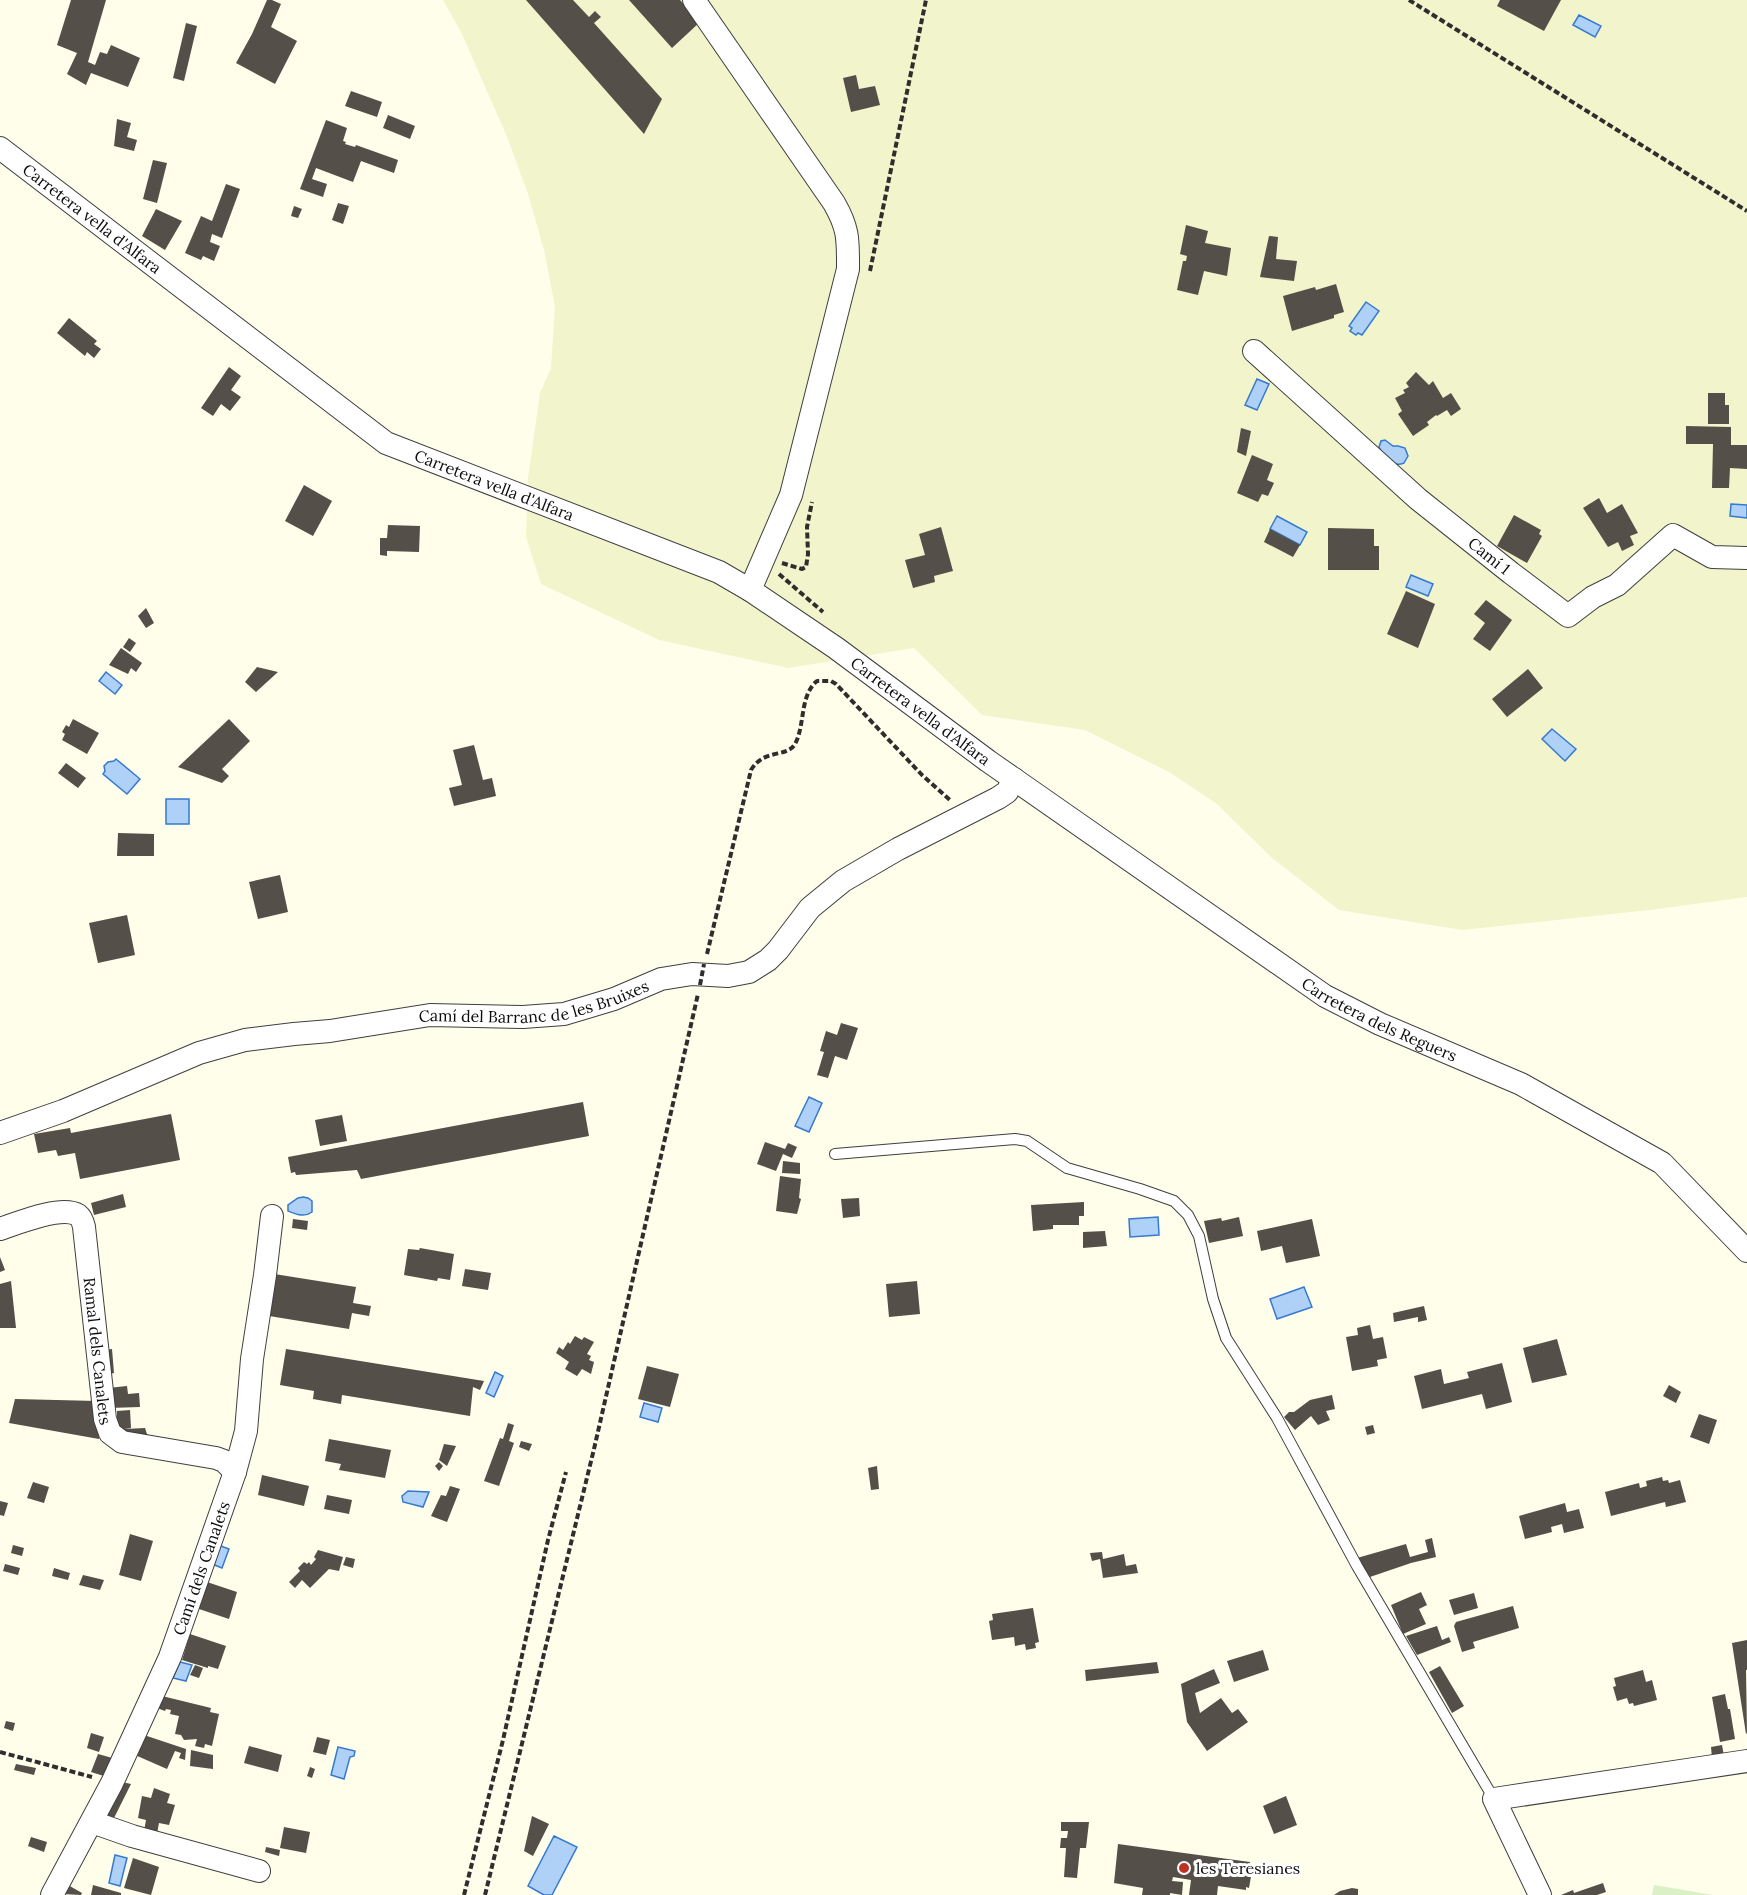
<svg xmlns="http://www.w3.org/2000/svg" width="1747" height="1895" viewBox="0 0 1747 1895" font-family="Lora,serif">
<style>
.farmland{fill:#f2f5cb}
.pitch{fill:#dbf0c6}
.water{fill:#afd1f7;stroke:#357acf;stroke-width:1.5}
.building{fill:#544f48}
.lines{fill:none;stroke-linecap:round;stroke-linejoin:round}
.lane-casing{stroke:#3f3f3f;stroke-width:12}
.street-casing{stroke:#3f3f3f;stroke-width:24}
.path{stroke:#2e2e2e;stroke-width:4;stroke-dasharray:6 3;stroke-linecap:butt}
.lane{stroke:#fff;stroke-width:10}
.street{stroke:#fff;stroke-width:22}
.path-bridge{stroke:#2e2e2e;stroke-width:4;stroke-dasharray:6 3;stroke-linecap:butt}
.poi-dot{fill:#bd3223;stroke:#fff;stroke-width:2}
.labels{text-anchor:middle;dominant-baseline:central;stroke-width:6;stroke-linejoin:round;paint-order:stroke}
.street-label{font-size:16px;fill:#0c0c0c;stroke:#fff}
.poi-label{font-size:16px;fill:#0c0c0c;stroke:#fff;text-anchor:start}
</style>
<rect width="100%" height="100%" fill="#fffeea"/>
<path class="farmland" d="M443,0h1304v897l-97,13 -188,20 -123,-20 -67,-52 -55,-54 -46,-31 -86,-43 -103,-15 -68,-67 -126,20 -129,-28 -118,-56 -15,-47 2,-59 12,-85 11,-25 4,-61 -11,-57 -16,-56 -20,-55 -47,-107z"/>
<path class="pitch" d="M1654,1885l59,10h-61z"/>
<path class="water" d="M1579,15l22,11 -6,11 -22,-12z
M1366,302l13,9 -17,24 -4,-2 -2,2 -6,-4 2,-3 -3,-2z
M1257,379l12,5 -12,26 -12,-5z
M1385,440l8,6h5l7,2 3,8 -4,7c-12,5 -20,-6 -25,-16l2,-6z
M1731,504l16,1v13l-17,-2z
M1277,516l30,16 -7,13 -30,-16z
M1411,575l22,9 -5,12 -22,-9z
M106,672l16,13 -7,9 -16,-13z
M1552,729l24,20 -11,12 -23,-22z
M116,759l24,20 -13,15 -24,-20 2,-3 -1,-5 4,-4 6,-1z
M166,799h23v25h-23z
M809,1097l13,6 -13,29 -14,-6z
M303,1197l5,1 4,3v11c-8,6 -16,2 -24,-1v-6l10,-7z
M1158,1217l1,18 -29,2 -1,-18z
M1304,1287l8,20 -35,12 -7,-20z
M495,1372l8,4 -9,21 -8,-4z
M644,1403l18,5 -4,14 -18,-5z
M408,1491l21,1 -6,15 -20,-5 -1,-6z
M218,1545l11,4 -7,19 -10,-4z
M180,1662l12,3 -6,16 -13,-3z
M338,1747l17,4 -1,5 -4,1 -6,22 -13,-4z
M554,1836l23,11 -25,48h-8l-16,-9z
M115,1855l12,3 -7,28 -11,-3z"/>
<path class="building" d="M71,0h35l-18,62 7,3 5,-13 7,2 4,-9 29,13 -12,29 -37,-14 -5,12 -19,-11 10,-21 -20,-8z
M267,0h5l9,4 -10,23 26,14 -22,43 -39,-21 16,-29z
M526,0h47l16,17 6,-6 6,6 -7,6 68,76 -18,35z
M629,0h51l20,22 -28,26z
M1500,0h61l-17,31 -47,-25z
M186,23l11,3 -13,55 -11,-3z
M856,75l3,14 16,-3 5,19 -29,7 -8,-34z
M351,91l31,11 -5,15 -32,-11z
M388,115l27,11 -5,13 -27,-11z
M117,119l14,4 -4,14 10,3 -3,11 -20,-5z
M326,120l21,8 -4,13 3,1 -1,2 10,3 1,-2 42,15 -4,13 -33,-12 -8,21 -37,-14 -4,11 15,5 -4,13 -23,-8z
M153,160l14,3 -10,40 -14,-4z
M226,184l14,5 -18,49 -10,-4 -2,8 10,4 -6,15 -11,-5 -2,4 -16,-7 16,-37 11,5z
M338,203l11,3 -6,18 -11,-4z
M294,206l8,3 -4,9 -7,-2z
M156,209l26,12 -17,29 -23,-14z
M1186,225l22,6 -3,12 26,5 -4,28 -23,-5 -6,24 -21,-5 6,-29h3l1,-5 -7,-2z
M1269,236l9,1 -2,22 21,2 -3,20 -34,-4z
M1336,284l8,28 -10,3v3l-42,13 -9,-35 32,-9 1,3z
M69,318l28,23 -3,3 7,5 -7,9 -7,-6 -2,4 -28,-23z
M229,367l12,9 -10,14 10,7 -11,14 -9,-7 -8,12 -12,-8z
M1416,372l13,13 4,-4 10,17 8,-5 10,16 -10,7 -4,-6 -10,6 -1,-1 -9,7 2,3 -16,11 -15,-22 4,-3 -7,-13 10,-5 -2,-3 6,-3 -3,-4z
M1708,393h17v12h4v19h-21z
M1686,426l45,1v18h16v24l-17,-1 -1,20h-17l1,-44h-27z
M1241,428l10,3 -5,25 -9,-4z
M1252,455l21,9 -6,16 7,3 -6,13 -6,-2 -4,8 -21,-9z
M304,485l28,16 -19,35 -28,-15z
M1599,498l8,15 15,-9 16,29 -8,3 4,9 -12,6 -4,-9 -10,5 -25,-39z
M1514,515l27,15 -2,4 3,2 -15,27 -30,-17z
M388,525l32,1 -1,26 -32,-1v5l-7,-1v-17h7z
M941,527l12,44 -19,5 1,6 -22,6 -8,-28 20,-5 -6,-21z
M1328,528l46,1v17h5v24h-51z
M1270,529l30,16 -7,12 -29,-15z
M1406,591l29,13 -17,44 -31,-14z
M1486,600l26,20 -22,31 -17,-12 12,-16 -11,-9z
M146,608l8,15 -8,5 -8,-12z
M129,638l7,5 -6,9 -7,-5z
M121,648l21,15 -6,9 -5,-4 -3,6 -19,-9z
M257,667l21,5 -22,20 -11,-10z
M1528,669l15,19 -36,29 -15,-18z
M73,719l26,14 -12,21 -25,-14 3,-6 -3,-2 4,-7 3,2z
M229,719l21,22 -28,28 7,7 -7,7 -44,-16z
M474,745l9,35 9,-2 4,18 -42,10 -5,-18 13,-3 -9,-35z
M66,763l20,15 -8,10 -20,-15z
M118,833l36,1v22h-37z
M280,875l8,37 -30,7 -9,-37z
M127,915l8,40 -37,8 -9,-40z
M841,1023l17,5 -11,32 -12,-4 -7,22 -11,-3 7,-23 -4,-1 6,-20 11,4z
M583,1102l6,34 -228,43 -4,-9 -61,5 -1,-3 -4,1 -3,-16z
M171,1114l9,46 -100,19 -5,-26 -17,3 -2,-6 -18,3 -4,-19 36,-6 1,5z
M342,1115l5,26 -27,5 -5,-26z
M765,1142l20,7 3,-6 9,4 -5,11 -9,-4 -7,17 -19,-7z
M783,1161l17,2v11l-18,-1z
M780,1176l21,3 -2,19 2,1 -4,15 -21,-3z
M123,1194l3,13 -32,8 -3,-12z
M859,1198l1,18 -17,2 -2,-19z
M1084,1202v14h-5v9h-26v4l-20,2 -2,-26z
M1239,1217l4,19 -34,7 -5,-22 17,-3 1,3z
M293,1219l15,2 -1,9 -15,-2z
M1312,1219l8,37 -34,7 -4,-17 -21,5 -4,-20z
M1105,1231l2,15 -24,2v-16z
M420,1248l34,6 -4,26 -12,-2 -1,3 -33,-6 4,-26 11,1z
M0,1257l5,13 -5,2z
M465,1269l26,4 -3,17 -26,-4z
M268,1273l88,14 -3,16 18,3 -2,10 -17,-3 -3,16 -86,-14z
M11,1281l5,47h-16v-44z
M917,1281l3,33 -31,3 -3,-33z
M1424,1306l3,14 -9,2v-5l-24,5 -1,-9z
M1370,1325l3,14 10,-2 4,21 -10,2 1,6 -26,5 -6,-34 12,-2 -1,-7z
M575,1336l7,4 2,-3 10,5 -7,12 4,2 -2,4 5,2 -3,12 -9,-5 -5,7 -12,-7 4,-7 -13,-9 3,-6 4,3 5,-8 2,2z
M1557,1339l10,36 -35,8 -9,-35z
M112,1349l2,24 -9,2v-25z
M286,1349l198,32 -4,9 -7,-3 -3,29 -128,-21 -1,9 -28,-5 1,-8 -34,-6z
M1502,1363l10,39 -26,7 -4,-15 -60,15 -8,-33 27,-7 3,15 25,-6 -2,-6z
M647,1366l32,8 -9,33 -32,-8z
M1669,1385l12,7 -5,11 -13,-7z
M127,1386l1,8 11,-1 1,14 -31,1 -1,-20z
M1332,1395l3,14 -9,2 4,9 -12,5 -7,-9 -16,14 -11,-13 5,-5h5l16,-12z
M15,1399l82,2 2,38 -90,-16z
M130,1410l1,18 -7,1 21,-1 4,12 -28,-8 -4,-8v-13z
M1699,1414l18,6 -8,24 -19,-7z
M508,1423l6,2 -5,16 5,2 -15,43 -15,-5 16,-43 3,1z
M1373,1425l2,8 -8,2 -2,-8z
M329,1439l62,11 -6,28 -46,-8 2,-6 -16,-3z
M521,1441l11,3 -3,7 -10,-4z
M444,1444l12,2 -9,20 -8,-6z
M439,1462l4,4 -4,5 -4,-5z
M877,1466l2,23 -8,1 -3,-22z
M262,1475l47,11 -5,20 -46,-11z
M1662,1477l1,4 5,-1 1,3 11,-3 6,22 -20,5 -1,-5 -54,14 -6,-24 34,-9 1,5 7,-2 -1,-5z
M33,1482l16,5 -5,16 -17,-5z
M450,1486l10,3 -13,33 -16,-6 10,-21 5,1z
M327,1495l25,5 -3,14 -25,-5z
M0,1501l8,2 -4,13 -4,-1z
M1565,1503l2,9 12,-3 5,19 -20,5 -2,-9 -11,3 1,5 -27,7 -6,-23z
M130,1534l23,7 -12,40 -22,-6z
M1432,1538l4,19 -25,6 -44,15 -10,-20 49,-14 4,13 18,-5 -3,-12z
M13,1545l11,3 -2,8 -11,-3z
M318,1550l25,7 -4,14 -10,-2 -19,19 -8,-8 -7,8 -6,-6 11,-11 -2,-3 6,-6 3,2 2,-2 2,3 5,-6 -2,-2z
M1102,1552l1,7 21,-5 2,12 10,-2 2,9 -35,5 -3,-19 -8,2 -2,-8z
M346,1557l9,2 -2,9 -10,-3z
M5,1564l15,4 -2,7 -15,-4z
M54,1568l16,5 -2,7 -16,-4z
M83,1575l21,5 -4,10 -21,-5z
M207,1582l30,10 -8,27 -30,-10z
M1421,1592l6,13 -8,4 7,15 -23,10 -12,-29z
M1474,1593l4,15 -24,7 -5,-15z
M1513,1606l6,22 -46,14 2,6 -13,4 -8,-26 2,-4z
M1033,1608l6,34 -4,1 1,5 -10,2 -1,-6 -10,2 -1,-9 -22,3 -3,-19 4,-1 -1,-6z
M1437,1626l5,14 7,-3 2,5 -34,13 -11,-19z
M190,1634l36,12 -8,23 -10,-3v2l-26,-8z
M1747,1640v30h-1l1,63 -1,1 -14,-91z
M1263,1650l6,20 -35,12 -7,-21z
M1157,1662l2,11 -73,8 -1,-11z
M195,1665l8,3 -4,10 -9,-3z
M1440,1666l24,40 -12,7 -23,-41z
M1214,1669l6,14 -25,10 5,20 21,-15 11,15 6,-4 10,13 -41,29 -20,-29 -6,-38z
M1643,1670l3,12 6,-2 5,20 -23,6 -1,-3 -4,1 -2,-6 -10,3 -4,-14 3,-1 -2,-8z
M1725,1694l3,15h2l5,30 -15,3 -8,-45z
M162,1696l49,12 -1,4 9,2 -7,32 -7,-2 -1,4 -9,-2 2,-7 -13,1 -3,-5 -6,-1 4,-18 -9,-2 1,-4 -5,-1 -1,2 -8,-3z
M6,1721l9,2 -2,8 -9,-3z
M91,1733l13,4 -5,15 -12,-4z
M144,1735l42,14 -1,11 -6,-2 2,-5 -6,-2 -8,18 -32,-14z
M317,1737l13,3 -4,15 -13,-3z
M1722,1745l2,11 -12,2 -1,-11z
M249,1746l33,9 -4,17 -34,-9z
M191,1750l22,5v14l-23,-3z
M98,1754l18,5 -9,18 -16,-5z
M16,1764l20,4 -2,7 -20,-5z
M310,1767l5,2 -3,9 -5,-2z
M122,1782l9,2 -18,36 -9,-2z
M154,1788l16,6 -3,9 8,2 -6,20 -10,-2 -2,11 -13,-3 2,-11 -8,-2 4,-22 9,2z
M1286,1796l11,29 -23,9 -11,-28z
M532,1816l17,8 -16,32 -9,-5z
M1061,1822h28l-3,26h-6l-3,30 -13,-1 2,-29h-6l1,-10h6l1,-7h-7z
M284,1827l26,5 -4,21 -26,-5z
M31,1837l16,5 -3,10 -16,-6z
M1118,1844l132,18v2l3,1 -4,23 -3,-1v3l-28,-4 -1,9h-28l2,-15 -18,-3 -1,4 11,1 -1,13 -12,-2v2h-28l1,-7 -29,-5z
M266,1847l14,3 -1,6 -14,-4z
M133,1858l26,9 -8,28 -27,-7z
M1603,1883l3,9 -9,3h-36l12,-5 1,3z
M68,1885l14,8 -1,2 -18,-1z
M93,1885l28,8v2h-30z
M1352,1888l6,1v6h-24l6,-4z"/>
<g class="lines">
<defs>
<path id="lane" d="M835,1154l180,-15 12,2 40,27 73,21 34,12 14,14 11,21 14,63 13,39 51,80 80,148 137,233"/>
<g id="street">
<path d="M694,0l140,203c15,26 14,37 14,66l-57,226 -41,95"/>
<path id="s1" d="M0,148l386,295 333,129 31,18 86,58 152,113 337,235 55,28 141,60 141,79 85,88"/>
<path id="s2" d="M1254,351l164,148 93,74 57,43 25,-19 24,-12 56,-50 39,22 35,1"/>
<path id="s3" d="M0,1133l63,-22 136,-58 46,-13 49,-6 36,-3 100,-16 93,2 41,-3 50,-15 47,-20 31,-5 36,2 21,-4 19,-12 10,-10 32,-42 33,-27 55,-32 100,-51 9,-6 7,-13"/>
<path id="s4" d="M0,1229c18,-6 61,-24 78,-14 4,3 5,8 6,12l21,192 5,14 12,9 94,16 8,3 11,11"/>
<path d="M92,1822l40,14 127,35"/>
<path id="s5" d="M52,1895l60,-112 58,-126 65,-185 11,-41 6,-72 13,-84 7,-59"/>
<path d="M1540,1895l-46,-96 253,-38"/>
</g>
</defs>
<use href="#lane" class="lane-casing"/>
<use href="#street" class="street-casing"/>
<path class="path" d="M1409,0l338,211
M870,271l56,-271
M782,563l20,6 4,-2 2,-13 -1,-27 5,-25
M779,574l44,38
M707,954l44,-184c14,-23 38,-11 45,-28 9,-19 4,-47 21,-61h14l5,3 86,91 29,26
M0,1752l92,25
M464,1895l39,-155 45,-200 18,-68
M485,1895l109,-446 104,-455"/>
<use href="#lane" class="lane"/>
<use href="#street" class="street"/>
<path class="path-bridge" d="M700,985l4,-21"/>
</g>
<circle class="poi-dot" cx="1184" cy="1868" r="6"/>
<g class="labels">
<g class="street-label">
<text stroke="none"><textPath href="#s1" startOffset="116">Carretera vella d'Alfara</textPath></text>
<text stroke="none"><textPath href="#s1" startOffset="602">Carretera vella d'Alfara</textPath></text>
<text stroke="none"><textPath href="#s2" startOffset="312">Camí 1</textPath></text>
<text stroke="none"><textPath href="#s1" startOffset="1088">Carretera vella d'Alfara</textPath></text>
<text stroke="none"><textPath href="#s3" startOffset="555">Camí del Barranc de les Bruixes</textPath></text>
<text stroke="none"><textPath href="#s1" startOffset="1642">Carretera dels Reguers</textPath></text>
<text stroke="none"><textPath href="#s4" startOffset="219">Ramal dels Canalets</textPath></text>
<text stroke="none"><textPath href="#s5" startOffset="360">Camí dels Canalets</textPath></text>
</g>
<g class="poi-label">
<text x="1196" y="1868">les Teresianes</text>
</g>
</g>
</svg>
